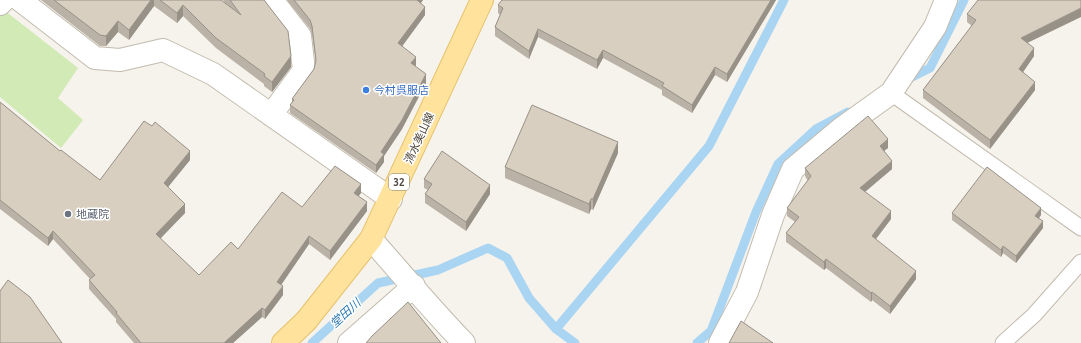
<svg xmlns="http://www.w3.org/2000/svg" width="1081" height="343" viewBox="0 0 1081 343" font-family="Ubuntu,'Noto Sans JP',sans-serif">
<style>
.green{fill:#d2eab5}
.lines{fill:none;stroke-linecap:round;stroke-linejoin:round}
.stream{stroke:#a9d4f2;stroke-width:9}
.lane-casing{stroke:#c2bbae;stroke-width:17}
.street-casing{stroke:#c2bbae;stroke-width:24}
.primary-casing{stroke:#e6c16a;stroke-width:24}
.lane{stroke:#fff;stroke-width:15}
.street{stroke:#fff;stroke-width:22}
.primary{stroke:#ffe39c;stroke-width:22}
.wall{fill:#bab2a6}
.shaded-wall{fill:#979187}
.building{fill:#d8cfc1;stroke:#979187}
.shop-dot{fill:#3f7fe0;stroke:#fff;stroke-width:1.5}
.worship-dot{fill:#6b7280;stroke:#fff;stroke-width:1.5}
.labels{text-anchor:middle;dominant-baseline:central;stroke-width:3;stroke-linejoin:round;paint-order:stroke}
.shield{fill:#fff;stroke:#817c74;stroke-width:1}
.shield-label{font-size:10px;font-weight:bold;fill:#4b4439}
.shop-label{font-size:11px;fill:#366cbe;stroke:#fff;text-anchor:start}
.street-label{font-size:11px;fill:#4b4439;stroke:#fff}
.worship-label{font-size:11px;fill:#5b616d;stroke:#fff;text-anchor:start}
.water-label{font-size:12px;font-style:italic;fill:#2e7ab2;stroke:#fff}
</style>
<rect width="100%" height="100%" fill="#f6f3ec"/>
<path class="green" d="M4,10l74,58 -20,30 25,22 -22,28 -61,-51v-83z"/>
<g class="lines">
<path class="stream" d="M906,80l24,-12 34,-68
M556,329l153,-183 75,-146
M312,343l66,-60 60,-13 50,-22 19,10 22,40 27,31 19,14
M697,343l14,-12 45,-119 22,-48 38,-35 32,-17"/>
<defs>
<path id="lane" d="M891,93l190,135
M1003,343l31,-28 47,-53"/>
<path id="street" d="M20,0l75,58 25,2 43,-10 50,24 178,125
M0,4l4,-4
M271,115l33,-45 -4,-34 -28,-36
M371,239c31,35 61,71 93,104
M349,343l65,-57
M720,343l27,-51 26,-77 20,-46 49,-41 49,-35 44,-66 11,-27"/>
<path id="primary" d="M283,343l23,-22 65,-82 111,-239"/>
</defs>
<use href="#lane" class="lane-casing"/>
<use href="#street" class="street-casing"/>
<use href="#primary" class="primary-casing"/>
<use href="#lane" class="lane"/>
<use href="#street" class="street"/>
<use href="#primary" class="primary"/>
</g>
<path class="wall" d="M41,0h180l4,3 -2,-3h41l27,67 -19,25 -8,-6v-2l-48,-36 -33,-32 -6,7 -23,-17 -25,34 -11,-8 -12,14h-6z
M287,0h136l-2,3 4,12 -23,31 14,19 -1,1 11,17 -24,46 -18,27v6l-8,11 -86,-60v-8l2,-3v-3l22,-30 2,-6 -4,-28 -2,-6z
M502,0h274l-49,82 -12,-7 -23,38 -30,-18v-5l-59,-32 -6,11 -59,-32 -9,22 -34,-23v-9l5,-12 -2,-2v-8z
M967,14l61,29 6,13 -11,16 12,18 -45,59 -67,-51v-8l49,-64 -5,-4z
M0,102l60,49 40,29 90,-20 -22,27 17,26 -25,26 39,36 39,-26 64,-42 59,-14 -3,3 9,15 -37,49 -21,-16 -28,41 2,10 -18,24 -3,-2 -29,26h-99l-18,-21v-3l-27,-30v-9l1,-1 -37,-40 -5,7 -48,-37z
M888,148l-4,3 8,18 -27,23 26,27 -15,20 40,40 -26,35 -18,-14 -1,2 -45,-34 -2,2 -38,-28v-9l9,-11 -8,-6v-8l21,-27 -3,-5v-8z
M618,153l-25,57 -2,-1 -2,5 -84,-36v-11z
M424,179l66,15 -24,37 -41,-28v-9l3,-4 -4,-2z
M952,213l89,2 -2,3 4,10 -27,35 -13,-10 -2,4 -49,-37z"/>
<path class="shaded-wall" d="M151,0h3v6l-25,34v-10z
M417,0h6l-7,9z
M771,0h5l-49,82v-8z
M183,5v11l-6,7v-10z
M425,7v8l-27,37v-9z
M1081,8v9l-60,29v-8z
M118,21v11l-12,14v-10z
M538,29v8l-9,22v-8z
M1034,48v8l-15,22v-9z
M603,50v8l-6,11v-9z
M291,56v11l-19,25v-10z
M416,57v8l-5,7v-9z
M715,67v8l-23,38v-8z
M426,74v9l-24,46 -18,27v6l-8,11v-8l5,-13z
M1035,82v8l-45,59v-9z
M888,139v9l-8,6v-8z
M618,142v11l-25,57v-11z
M190,151v9l-26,32v-9z
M892,161v8l-32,27v-8z
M361,184v9l-7,9v-9z
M490,185v9l-24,37v-9z
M591,199v10l-2,5v-10z
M367,202v9l-37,49v-9z
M185,204v9l-29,30v-9z
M1041,208v7l-6,8v-7z
M891,211v8l-19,25v-8z
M1043,221v7l-27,35v-7z
M53,231v8l-5,7v-8z
M309,236v8l-32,47v-9z
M1003,246v7l-2,4v-7z
M826,259v9l-2,2v-8z
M916,271v8l-26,35v-8z
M283,286v9l-18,24v-9z
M872,292v8l-1,2v-9z
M262,308v9l-29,26h-9z"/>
<path class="building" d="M54,0h97l-22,30 -11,-9 -12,15 -6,-1z
M160,0h61l20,15 -11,-15h34l24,31 3,25 -19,26 -8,-6 1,-2 -49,-36 -33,-33 -6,8z
M294,0h123l8,7 -27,36 18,14 -5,6 15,11 -24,46 -21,32 3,2 -8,11 -86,-60 4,-5 -2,-1 22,-30 2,-9 -4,-34 -2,-6z
M502,0h269l-44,74 -12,-7 -23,38 -30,-19 2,-3 -61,-33 -6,10 -59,-31 -9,22 -34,-24 8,-19 -5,-3z
M978,0h103v8l-60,30 13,10 -15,21 16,13 -45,58 -67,-50 53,-70 -9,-6z
M0,102l60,49 1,-1 39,30 44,-59 8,5 3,-4 35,29 -26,32 21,21 -29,30 43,41 32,-33 7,7 44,-57 20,15 33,-41 26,18 -7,9 13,9 -37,49 -21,-15 -32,46 6,4 -18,24 -3,-2 -38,35h-83l-25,-30 1,-1 -28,-32 6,-5 -42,-44 -5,7 -48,-38z
M532,105l86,37 -25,57h-2l-2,5 -84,-37z
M868,116l20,23 -8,7 12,15 -32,27 31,23 -19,25 44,35 -26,35 -18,-14 -1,1 -45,-34 -2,3 -38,-29 13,-16 -12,-9 24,-32 -6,-8z
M442,151l48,34 -24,37 -41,-28 7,-10 -8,-5z
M987,167l54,41 -6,8 8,5 -27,35 -13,-10 -2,4 -49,-37z
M8,280l22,17 32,46h-62v-52z
M408,302l33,41h-75l6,-7z
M741,321l32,22h-44z"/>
<circle class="shop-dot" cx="366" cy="90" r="4"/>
<circle class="worship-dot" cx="68" cy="214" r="4"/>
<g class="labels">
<rect class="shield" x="389" y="174" width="20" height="16" rx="3"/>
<g class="shield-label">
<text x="399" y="182">32</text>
</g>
<g class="shop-label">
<text x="374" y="90">今村呉服店</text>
</g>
<g class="street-label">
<text transform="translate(419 138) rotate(-65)">清水美山線</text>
</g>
<g class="worship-label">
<text x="76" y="214">地蔵院</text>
</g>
<g class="water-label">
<text transform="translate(345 313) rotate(-42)">堂田川</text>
</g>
</g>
</svg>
